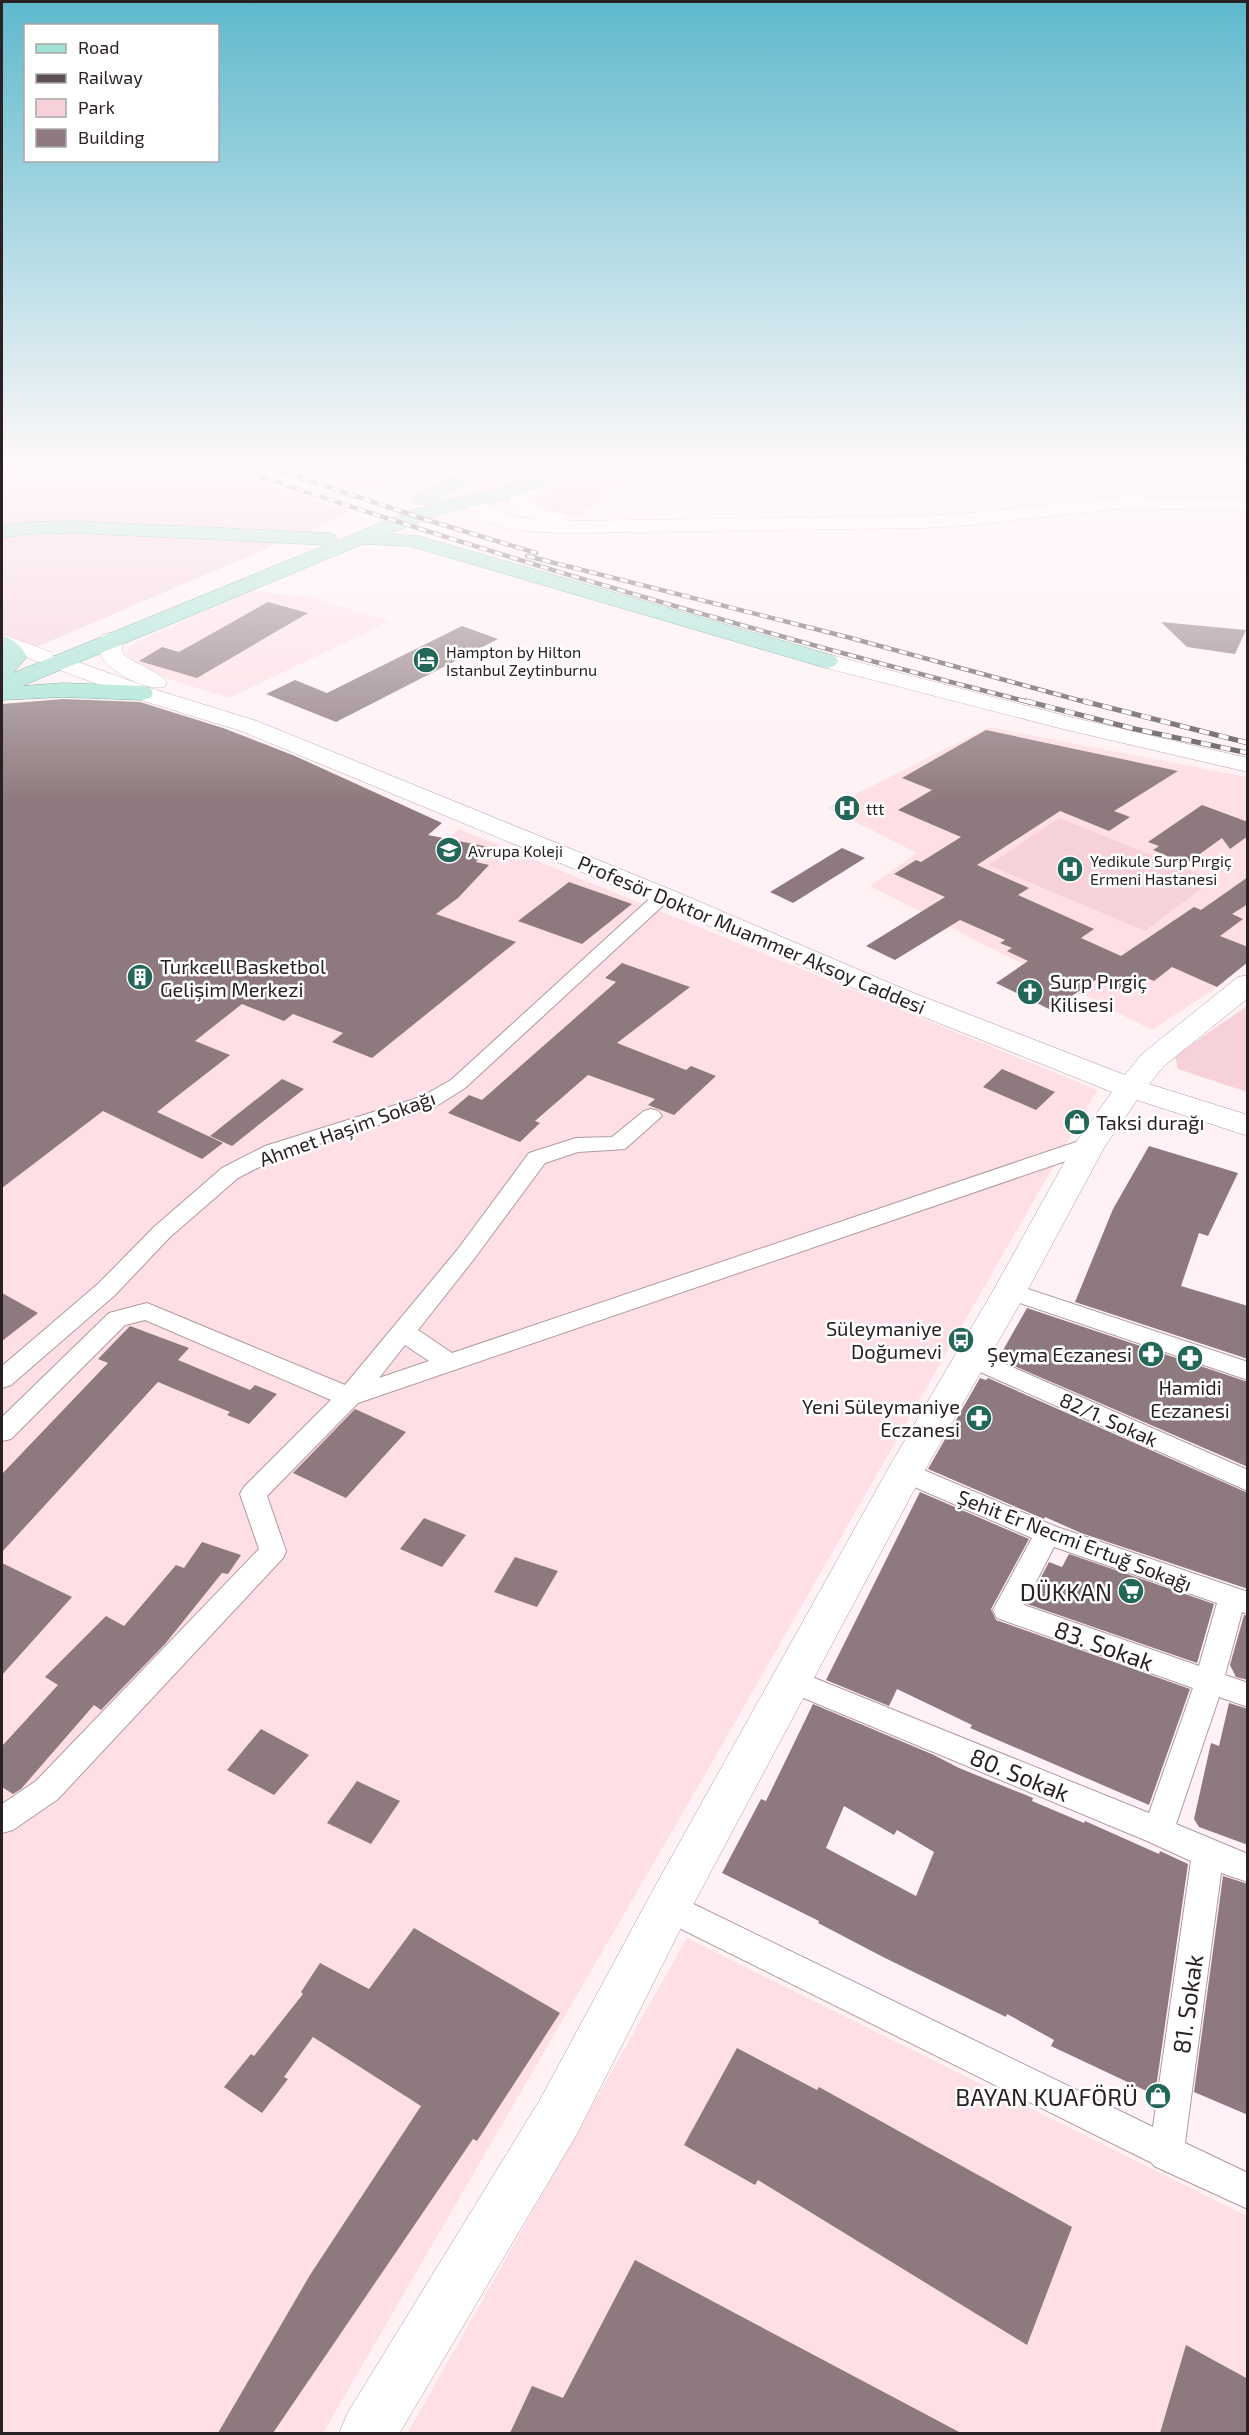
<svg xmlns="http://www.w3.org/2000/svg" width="1249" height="2435" viewBox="0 0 1249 2435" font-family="'Exo 2',sans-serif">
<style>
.built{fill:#fedfe6}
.green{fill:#f6d1da}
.building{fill:#8e7a7e;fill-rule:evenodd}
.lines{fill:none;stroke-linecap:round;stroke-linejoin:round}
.street-casing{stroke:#b09a9f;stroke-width:2}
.secondary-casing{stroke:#b09a9f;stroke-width:1}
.primary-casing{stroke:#4d9182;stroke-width:1}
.street{fill:#fff;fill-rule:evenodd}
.secondary{fill:#fff;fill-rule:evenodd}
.primary{fill:#a0e2d3;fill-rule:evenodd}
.rail-far1-casing{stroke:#5c5255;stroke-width:4.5}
.rail-casing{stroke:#5c5255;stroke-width:5}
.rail-far1{stroke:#fff;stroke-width:3;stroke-dasharray:8;stroke-linecap:butt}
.rail{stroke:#fff;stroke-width:4;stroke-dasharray:10;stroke-linecap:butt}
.labels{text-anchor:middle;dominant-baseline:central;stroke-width:5;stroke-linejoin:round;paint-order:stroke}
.far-poi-label{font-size:16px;fill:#292123;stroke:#fff;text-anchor:start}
.street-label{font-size:20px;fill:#292123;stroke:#fff}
.poi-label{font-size:20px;fill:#292123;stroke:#fff;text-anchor:start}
.near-poi-label{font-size:24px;fill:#292123;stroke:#fff;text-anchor:end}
.near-street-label{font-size:24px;fill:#292123;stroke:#fff}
</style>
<rect width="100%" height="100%" fill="#fff1f4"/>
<path class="built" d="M251,591l60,6 79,24 -161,77 -58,-18 -36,-15 -10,-14 9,-8z
M989,727l258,50v185l-30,25 -65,43 -282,-144 47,-33 -89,-45z
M459,829l638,261 -386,674 -388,669 -321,1v-1249l381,-291z
M687,1938l560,278v217l-840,1z"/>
<path class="green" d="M25,463h181l145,49 -46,20 -207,-10 -70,1 -26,3v-59z
M277,463h161l-67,29z
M510,463h53c-25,18 -56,26 -87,32v-3l15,-16z
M596,463h51l-68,53 -26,-3 -16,-8 -1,-5c8,-11 45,-27 60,-37z
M27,531l257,10 -250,107 -32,-12v-101z
M1059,818l154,62 -68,51 -156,-66z
M1247,1006v86l-69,-23 -3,-13z"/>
<path class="building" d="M268,602l40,11 -111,65 -58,-17 23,-14 17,5z
M1161,622l85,8 -11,24 -48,-7z
M462,626l36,13 -162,83 -70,-28 29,-14 32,13z
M63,699l77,3 83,26 72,28 147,67 -14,12 61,12 -13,15 13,3 -31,33 -22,16 80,28 -144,116 -40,-16 11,-9 -50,-19 -9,7 -42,-17 -47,37 35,14 -73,57 66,31 -21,16 -99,-48 -101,77v-484z
M986,730l192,41 -64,40 16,6 -21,14 -49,-20 -83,54 52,23 -11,7 76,34 -13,9 40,18 73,-49 7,3 47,-33v27l-16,10 11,5 -23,17 28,11v15l-31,25 -45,-20 -18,14 -5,-2 -20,15 -32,-15 -46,31 -55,-27 32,-22 -21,-10 5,-3 -12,-5 5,-3 -45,-20 -65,40 -29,-14 79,-49 -51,-23 22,-14 5,2 40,-25 -63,-27 34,-20 -30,-12z
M1202,805l46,17v14l-18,13 -8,-11 -36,26 -33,-14 6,-4 -11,-4z
M842,848l23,10 -72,45 -23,-11z
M569,882l63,22 -50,40 -64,-23z
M622,963l68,24 -73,56 69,27 5,-4 25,10 -42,39 -26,-10 7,-6 -67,-24 -53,46 5,2 -20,19 -72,-29 21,-18 13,5 134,-118 -11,-4z
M1002,1069l21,9 32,14 -19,18 -53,-23z
M282,1079l22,10 -72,57 -22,-10z
M1149,1146l89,27 -30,63 -9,-3 -18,53 67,20v53l-173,-57 38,-93z
M2,1293l36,20 -36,28z
M1027,1308l221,74v85l-250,-108z
M130,1326l59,22 -11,12 72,30 5,-5 22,9 -28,30 -22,-9 3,-3 -72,-30 -156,170v-78l106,-111 -10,-4z
M980,1378l6,2 2,-2 260,115v96l-167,-56 -36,-16 -1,2 -116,-50z
M355,1409l51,23 -60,66 -53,-25z
M920,1492l109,47 -38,70 5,11 194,69 -41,116 -179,-77 2,-3 -75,-36 -8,17 -63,-26z
M424,1518l42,17 -24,32 -42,-18z
M202,1542l39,13 -13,19 -6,-1 -57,71 -64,66 -7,-5 -73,84 -8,5 -11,-7v-41l56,-61 -13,-8 61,-61 18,10 52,-61 8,3z
M1069,1554l145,50 -17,59 -170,-59 22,-42 13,5z
M515,1557l43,14 -21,36 -43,-15z
M2,1563l70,34 -70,78z
M1244,1615l4,1v64l-12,-3 -6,-12z
M1229,1703l19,6v136l-49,-18 -5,-8 17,-76 8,3z
M813,1704l121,51 25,13 74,30 -1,3 52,22 1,-2 74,33 1,-3 28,13 -33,231 -104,-49 3,-6 -47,-26 -1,3 -121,-59 -67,-35 1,-2 -97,-48 39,-74 5,2zM844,1806l50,29 3,-5 37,22 -18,44 -90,-48z
M261,1729l48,26 -35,40 -47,-25z
M357,1781l43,20 -29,43 -44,-21z
M1223,1876l25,8v231l-54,-23z
M414,1928l146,85 -83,128 -4,-2 -200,294h-55l92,-158 111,-169 -108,-69 -29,40 4,2 -26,34 -38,-26 27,-33 3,2 49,-62 -2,-2 19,-29 49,26z
M737,2048l80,42 2,-3 253,140 -45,118 -269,-165 -3,5 -71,-40z
M635,2260l326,173h-451l22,-47 31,12z
M1186,2345l62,34v54h-88z"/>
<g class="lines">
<defs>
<path id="street" d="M663,891l6,1 3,4 -3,4 -204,188 -30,19 -154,49 -43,22 -68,59 -55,58 -104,90 -9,3v-22l97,-83 55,-56 68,-59 43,-22 156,-49 30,-17 206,-188z
M651,1109l7,2 4,5 -37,33 -47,3 -33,11 -71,96 -56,71 34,23 630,-213 8,-2 8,2 3,5 -3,5 -740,253 -91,93 19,55 -3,7 -225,241 -45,31 -11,3v-29l34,-23 223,-232 -19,-55 4,-7 87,-87 -186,-80 -20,5 -114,114 -9,2v-24l107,-104 38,-10 198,82 113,-136 71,-96 47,-15 36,-1 32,-26zM405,1345l24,16 -50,17z
M1010,1283l238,79v18l-246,-83 -4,-6 4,-6z
M971,1349l277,121v21l-286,-127 -3,-6 3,-6z
M905,1462l152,65 191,65v22l-6,-2 -17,63 23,8v24l-29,-10 -43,127 72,30v28l-27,-9 -36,270 63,30v36l-94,-43 -2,-3 -495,-246 -5,-10 5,-10 11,-5 11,5 474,230 38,-266 -44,-20 -365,-152 -4,-8 4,-8 10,-4 10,4 347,140 44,-125 -196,-70 -4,-8 39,-72 -136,-59 -4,-7 4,-7zM1054,1547l163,56 -18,63 -175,-61z"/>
<path id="secondary" d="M538,476l7,2 2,4 -18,19 6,7 29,6 3,4 -2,3 358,-5 49,-3 153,-17 123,3v12l-123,-3 -153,17 -49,3 -358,5c-32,-1 -82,-1 -103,-31l3,-4 7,-2 38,20 28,4 -16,-4 -13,-13c1,-12 18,-24 29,-27z
M110,633l8,2 3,5 2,14c12,10 37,18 44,28l-3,5c-18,4 -50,-13 -61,-28 -4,-5 -3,-13 -4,-19l3,-5z
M2,634l49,18 2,4 11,1 86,31 107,33 415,169 234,100 219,85 17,-21 96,-77 10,-2v23l-84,68 -15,18 99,31v21l-111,-36 -32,46 -78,145 -106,186 -237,445 -107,212 -178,300h-60l8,-20 194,-316 111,-206 240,-430 101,-171 81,-146 38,-53 -226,-90 -232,-100 -413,-171 -107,-33 -132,-50z
M827,654l239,62 182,42v14l-185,-43 -244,-63 -3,-5 3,-5z"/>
<path id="primary" d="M479,463h22l-2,4 -70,37h-14l-3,-4 3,-4z
M564,463h23l-2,4 -40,19 -42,14 -50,10 -66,24 31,2 417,120 3,5 -3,5 -8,2 -8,-2 -409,-120 -47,-2 -341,142 41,-3 79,3 8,2 3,5 -3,5 -8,2 -79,-3 -61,3v-41l2,-3 -2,-3v-17c11,2 20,11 25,21l-14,16 313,-128 -252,-12 -44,1 -28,4v-12l28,-4 44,-1 254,12 7,2 2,6 65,-27 40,-13 50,-10 39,-13z"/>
</defs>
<use href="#street" class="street-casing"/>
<use href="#secondary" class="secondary-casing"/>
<use href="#primary" class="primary-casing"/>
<use href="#street" class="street"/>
<use href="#secondary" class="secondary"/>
<use href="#primary" class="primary"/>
<defs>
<path id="rail-far1" d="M221,463c267,92 537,170 811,240
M257,463l170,57 109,33
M527,556l320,81 242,66"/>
<path id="rail" d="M1026,701l109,28 113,24
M1083,701l165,42"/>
</defs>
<use href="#rail-far1" class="rail-far1-casing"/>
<use href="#rail" class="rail-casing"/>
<use href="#rail-far1" class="rail-far1"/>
<use href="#rail" class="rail"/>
</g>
<linearGradient id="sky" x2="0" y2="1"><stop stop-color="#5eb9cd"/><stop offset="0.58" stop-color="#fff9fa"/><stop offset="1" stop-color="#fff9fa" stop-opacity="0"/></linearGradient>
<rect width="1249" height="804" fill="url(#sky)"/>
<defs>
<symbol id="hotel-disc" viewBox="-11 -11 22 22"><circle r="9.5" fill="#236759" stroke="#fff"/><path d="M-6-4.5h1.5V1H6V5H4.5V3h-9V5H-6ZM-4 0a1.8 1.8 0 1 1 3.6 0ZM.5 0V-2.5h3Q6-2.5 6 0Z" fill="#fff"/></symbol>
<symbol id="hospital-disc" viewBox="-11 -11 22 22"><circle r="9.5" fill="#236759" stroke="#fff"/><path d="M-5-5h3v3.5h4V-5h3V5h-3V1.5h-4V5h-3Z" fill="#fff"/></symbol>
<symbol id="school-disc" viewBox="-11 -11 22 22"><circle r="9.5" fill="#236759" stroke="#fff"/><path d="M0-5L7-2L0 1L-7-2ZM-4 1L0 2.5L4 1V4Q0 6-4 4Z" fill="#fff"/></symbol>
<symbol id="building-disc" viewBox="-11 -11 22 22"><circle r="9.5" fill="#236759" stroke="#fff"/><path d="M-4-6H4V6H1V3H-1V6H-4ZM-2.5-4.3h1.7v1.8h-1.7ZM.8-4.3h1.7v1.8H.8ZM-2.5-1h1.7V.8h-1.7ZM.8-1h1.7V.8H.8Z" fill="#fff"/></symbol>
<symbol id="church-disc" viewBox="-11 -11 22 22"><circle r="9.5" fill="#236759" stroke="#fff"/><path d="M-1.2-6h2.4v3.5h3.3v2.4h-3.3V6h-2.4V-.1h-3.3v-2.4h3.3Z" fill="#fff"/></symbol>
<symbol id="shop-disc" viewBox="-11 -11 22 22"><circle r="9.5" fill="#236759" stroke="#fff"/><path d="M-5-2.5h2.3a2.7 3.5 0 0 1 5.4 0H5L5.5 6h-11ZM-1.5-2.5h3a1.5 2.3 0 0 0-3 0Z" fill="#fff"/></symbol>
<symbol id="bus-disc" viewBox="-11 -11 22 22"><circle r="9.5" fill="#236759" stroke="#fff"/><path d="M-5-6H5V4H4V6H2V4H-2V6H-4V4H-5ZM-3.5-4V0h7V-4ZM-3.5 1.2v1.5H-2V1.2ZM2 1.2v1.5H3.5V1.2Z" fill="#fff"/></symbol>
<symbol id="pharmacy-disc" viewBox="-11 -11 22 22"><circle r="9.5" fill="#236759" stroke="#fff"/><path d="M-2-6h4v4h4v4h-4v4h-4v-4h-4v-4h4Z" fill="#fff"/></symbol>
<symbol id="supermarket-disc" viewBox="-11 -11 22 22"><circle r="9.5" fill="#236759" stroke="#fff"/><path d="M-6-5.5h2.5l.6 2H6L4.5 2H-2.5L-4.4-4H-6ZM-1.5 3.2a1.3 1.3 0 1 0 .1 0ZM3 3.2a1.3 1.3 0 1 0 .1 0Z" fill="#fff"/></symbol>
</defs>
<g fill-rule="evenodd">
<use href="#hotel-disc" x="411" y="645" width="30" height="30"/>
<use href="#hospital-disc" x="832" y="793" width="30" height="30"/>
<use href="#school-disc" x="434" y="835" width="30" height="30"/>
<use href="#hospital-disc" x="1055" y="854" width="30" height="30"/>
<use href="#building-disc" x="125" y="962" width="30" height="30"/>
<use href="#church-disc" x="1015" y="977" width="30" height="30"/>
<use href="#shop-disc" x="1062" y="1107" width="30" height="30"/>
<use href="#bus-disc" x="946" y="1325" width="30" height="30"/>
<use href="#pharmacy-disc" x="1136" y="1339" width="30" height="30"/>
<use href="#pharmacy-disc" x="1175" y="1343" width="30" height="30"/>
<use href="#pharmacy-disc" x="964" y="1403" width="30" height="30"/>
<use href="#supermarket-disc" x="1116" y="1576" width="30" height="30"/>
<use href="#shop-disc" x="1143" y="2081" width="30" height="30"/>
</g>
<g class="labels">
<g class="far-poi-label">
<text x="446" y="651">Hampton by Hilton<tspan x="446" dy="18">Istanbul Zeytinburnu</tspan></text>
<text x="866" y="808">ttt</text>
<text x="468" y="850">Avrupa Koleji</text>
<text x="1090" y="860">Yedikule Surp Pırgiç<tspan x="1090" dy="18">Ermeni Hastanesi</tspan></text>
</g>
<g class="street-label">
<text transform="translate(752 934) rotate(23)">Profesör Doktor Muammer Aksoy Caddesi</text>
<text transform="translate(347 1128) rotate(-20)">Ahmet Haşim Sokağı</text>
<text transform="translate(1109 1419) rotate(24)">82/1. Sokak</text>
<text transform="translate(1075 1540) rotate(21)">Şehit Er Necmi Ertuğ Sokağı</text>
</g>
<g class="poi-label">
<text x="160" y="966">Turkcell Basketbol<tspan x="160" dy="23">Gelişim Merkezi</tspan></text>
<text x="1050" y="981">Surp Pırgiç<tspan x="1050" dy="23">Kilisesi</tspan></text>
<text x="1096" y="1122">Taksi durağı</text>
<text x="942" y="1328" text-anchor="end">Süleymaniye<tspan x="942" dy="23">Doğumevi</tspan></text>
<text x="1132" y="1354" text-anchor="end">Şeyma Eczanesi</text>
<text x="1190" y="1387" text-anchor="middle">Hamidi<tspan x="1190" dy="23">Eczanesi</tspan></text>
<text x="960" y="1406" text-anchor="end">Yeni Süleymaniye<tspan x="960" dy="23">Eczanesi</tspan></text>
</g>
<g class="near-poi-label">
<text x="1112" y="1591">DÜKKAN</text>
<text x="1138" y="2096">BAYAN KUAFÖRÜ</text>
</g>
<g class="near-street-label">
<text transform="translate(1104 1645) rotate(20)">83. Sokak</text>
<text transform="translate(1020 1774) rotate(22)">80. Sokak</text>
<text transform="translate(1187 2004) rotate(-82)">81. Sokak</text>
</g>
</g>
<rect width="1249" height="2435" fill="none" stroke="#292123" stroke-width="6"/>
<rect x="24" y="24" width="195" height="138" fill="#ffffff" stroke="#a9a6a7" stroke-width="1.5"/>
<rect x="36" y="44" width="30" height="9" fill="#a0e2d3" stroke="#a9a6a7" stroke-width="1.5"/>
<text x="78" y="54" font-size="18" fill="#292123">Road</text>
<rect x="36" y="74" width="30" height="9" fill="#5c5255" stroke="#a9a6a7" stroke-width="1.5"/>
<text x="78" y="84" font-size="18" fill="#292123">Railway</text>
<rect x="36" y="99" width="30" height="18" fill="#f6d1da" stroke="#a9a6a7" stroke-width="1.5"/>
<text x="78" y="114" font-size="18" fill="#292123">Park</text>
<rect x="36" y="129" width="30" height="18" fill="#8e7a7e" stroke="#a9a6a7" stroke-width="1.5"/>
<text x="78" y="144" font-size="18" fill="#292123">Building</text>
</svg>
